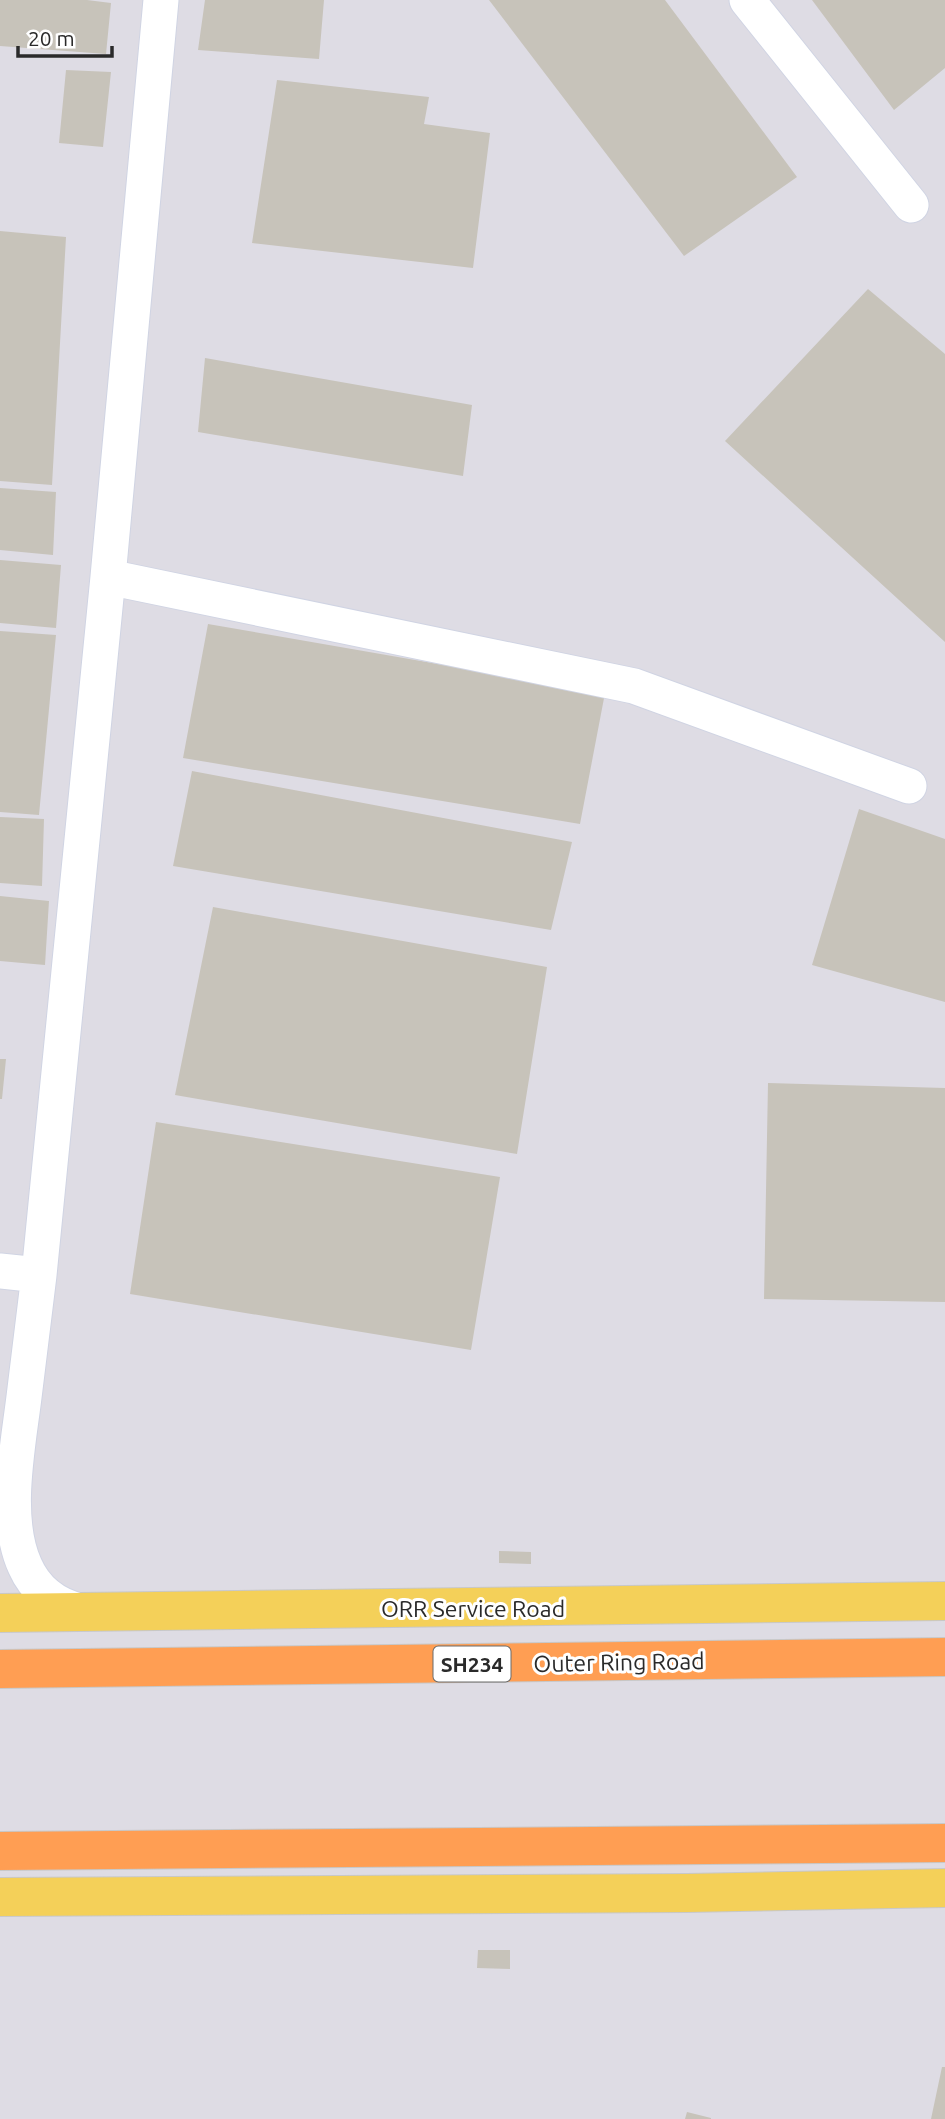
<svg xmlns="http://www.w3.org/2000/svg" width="945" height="2119" viewBox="0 0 945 2119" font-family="Ubuntu,sans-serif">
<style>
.industrial{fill:#dedce4}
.building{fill:#c7c3ba}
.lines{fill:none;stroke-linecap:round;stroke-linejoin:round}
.street-casing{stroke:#d0d4e3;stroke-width:37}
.primary-casing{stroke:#c8c8c8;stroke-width:40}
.highway-casing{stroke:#c8c8c8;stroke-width:40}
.street{stroke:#fff;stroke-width:35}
.primary{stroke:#f4d059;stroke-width:38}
.highway{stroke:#ff9e53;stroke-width:38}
.labels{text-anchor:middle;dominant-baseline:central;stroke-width:6;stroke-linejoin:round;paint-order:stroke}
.shield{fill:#fff;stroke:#6a6a6a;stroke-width:2}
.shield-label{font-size:21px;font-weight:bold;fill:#2a2a2a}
.street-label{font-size:23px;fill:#2a2a2a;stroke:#fff}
</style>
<rect width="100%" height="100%" fill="#ece5db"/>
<path class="industrial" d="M0,0h945v2119h-945z"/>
<path class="building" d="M0,0h87l24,3 -5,51 -106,-8z
M205,0h119l-5,59 -121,-9z
M489,0h176l132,177 -113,79z
M812,0h133v68l-51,42z
M66,70l45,2 -8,75 -44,-4z
M277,80l152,17 -5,27 66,9 -17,135 -221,-25z
M0,231l66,6 -14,248 -52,-4z
M868,289l77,65v288l-220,-201z
M205,358l267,47 -9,71 -265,-44z
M0,488l56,4 -3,63 -53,-5z
M0,560l61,5 -5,63 -56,-5z
M208,624l397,69 -25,131 -397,-66z
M0,631l56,4 -17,180 -39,-3z
M192,771l380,71 -21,88 -378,-64z
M859,809l86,30v163l-133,-37z
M0,817l44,2 -2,67 -42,-3z
M0,896l49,5 -4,64 -45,-4z
M213,907l334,60 -30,187 -342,-59z
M0,1059h6l-4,40h-2z
M768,1083l177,5v214l-181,-3z
M156,1122l344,55 -29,173 -341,-56z
M499,1551l32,1v12l-32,-1z
M478,1950h32v19l-33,-1z
M942,2067h3v52h-14z
M687,2112l24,6v1h-26z"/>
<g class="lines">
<defs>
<path id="street" d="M747,0l164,205
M108,577l526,109 275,100
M0,1271l39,4 69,-698 53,-577
M39,1275c-5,40 -10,81 -15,122 -6,50 -21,121 1,169 10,23 30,39 55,45"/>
<path id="primary" d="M0,1613l945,-12
M0,1897l687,-4 258,-5"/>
<path id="highway" d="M0,1669l945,-12
M0,1851l945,-8"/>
</defs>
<use href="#street" class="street-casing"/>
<use href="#primary" class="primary-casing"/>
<use href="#highway" class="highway-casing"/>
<use href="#street" class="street"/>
<use href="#primary" class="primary"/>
<use href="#highway" class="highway"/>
</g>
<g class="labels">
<rect class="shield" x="433.5" y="1646.5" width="77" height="35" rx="5"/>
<g class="shield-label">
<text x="472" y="1664">SH234</text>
</g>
<g class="street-label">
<text x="473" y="1608">ORR Service Road</text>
<text transform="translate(619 1662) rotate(-1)">Outer Ring Road</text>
</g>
</g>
<path d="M18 46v10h94v-10" fill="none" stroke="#2a2a2a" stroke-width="3.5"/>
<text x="28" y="46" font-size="21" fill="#2a2a2a" stroke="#ffffff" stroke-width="5" paint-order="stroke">20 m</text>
</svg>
